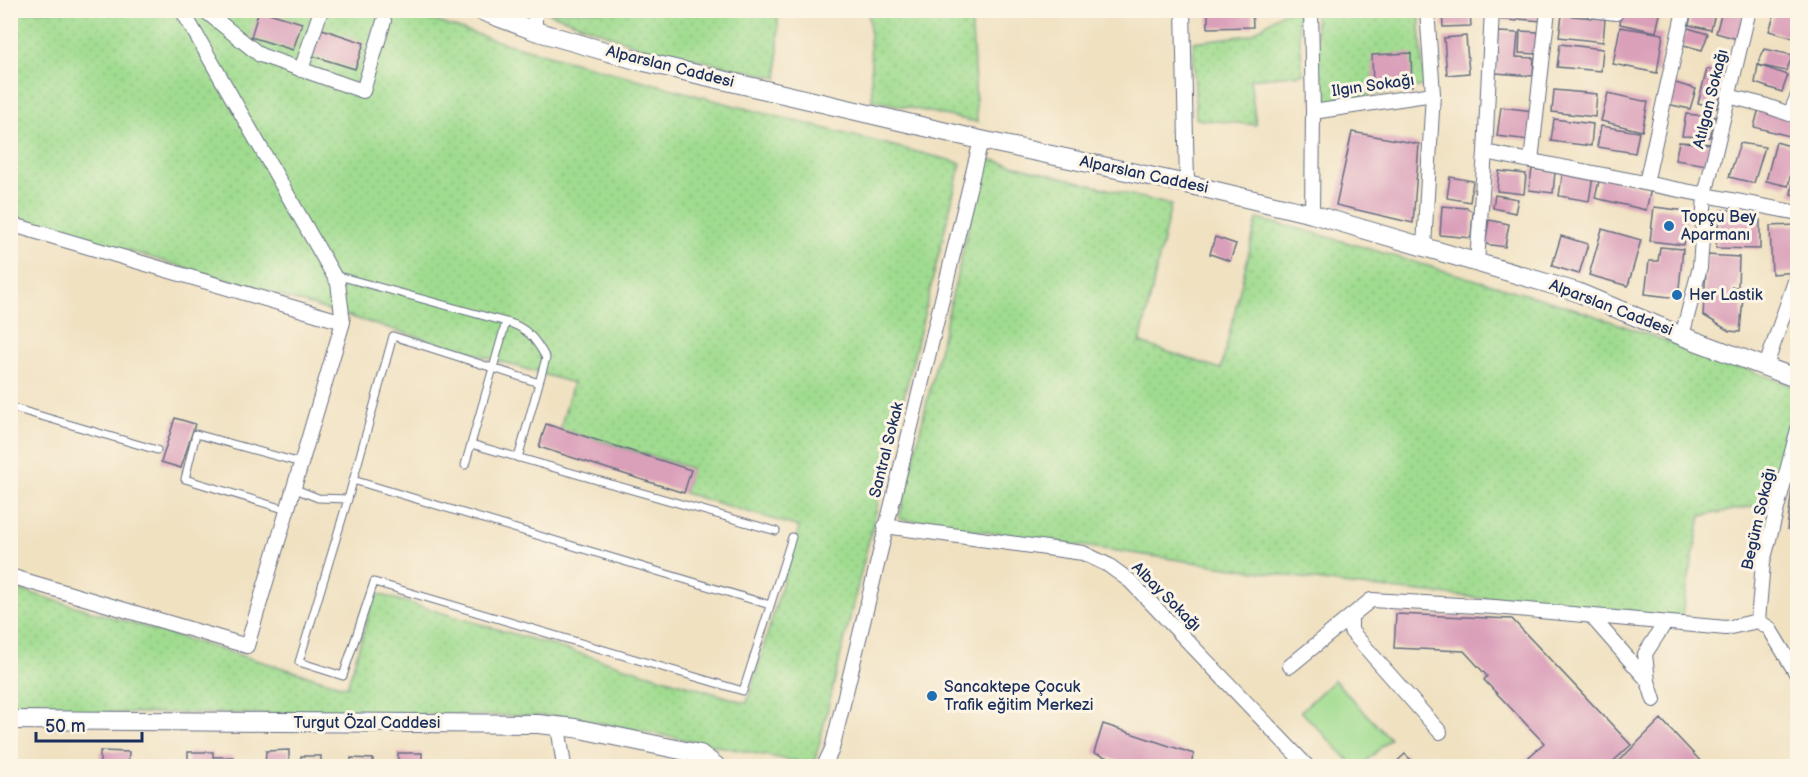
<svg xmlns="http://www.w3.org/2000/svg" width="1808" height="777" viewBox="0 0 1808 777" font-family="'Balsamiq Sans',sans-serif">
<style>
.grass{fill:url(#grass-dots);stroke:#5e8677;stroke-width:1.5}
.garden{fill:#a0dc90;stroke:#5e8677;stroke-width:1.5}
.building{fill:#da9fb9}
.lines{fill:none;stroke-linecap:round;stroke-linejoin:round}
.service-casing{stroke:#666d81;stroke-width:9}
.minor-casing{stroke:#666d81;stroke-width:16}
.tertiary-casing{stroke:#666d81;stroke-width:20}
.service{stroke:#fff;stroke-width:7}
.minor{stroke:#fff;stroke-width:14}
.tertiary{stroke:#fff;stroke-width:18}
.poi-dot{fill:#1f6fb2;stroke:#fcf5e5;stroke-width:2}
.labels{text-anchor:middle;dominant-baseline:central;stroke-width:6;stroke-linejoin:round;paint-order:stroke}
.street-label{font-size:16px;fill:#1b2f5e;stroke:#fcf5e5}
.poi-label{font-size:16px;fill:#1b2f5e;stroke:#fcf5e5;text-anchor:start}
</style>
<defs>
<pattern id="grass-dots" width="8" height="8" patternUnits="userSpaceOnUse" patternTransform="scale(1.5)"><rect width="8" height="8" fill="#a0dc90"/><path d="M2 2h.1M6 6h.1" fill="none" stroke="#89bd7f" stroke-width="1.8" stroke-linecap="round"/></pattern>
</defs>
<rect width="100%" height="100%" fill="#fcf5e5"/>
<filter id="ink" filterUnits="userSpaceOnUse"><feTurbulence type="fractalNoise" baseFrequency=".0167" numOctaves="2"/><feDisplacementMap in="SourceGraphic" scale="12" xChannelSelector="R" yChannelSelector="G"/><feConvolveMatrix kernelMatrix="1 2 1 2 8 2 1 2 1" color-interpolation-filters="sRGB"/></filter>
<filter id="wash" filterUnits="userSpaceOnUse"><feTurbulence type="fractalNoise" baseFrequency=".008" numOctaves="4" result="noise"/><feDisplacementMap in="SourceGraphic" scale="24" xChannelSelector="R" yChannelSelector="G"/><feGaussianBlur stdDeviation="1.35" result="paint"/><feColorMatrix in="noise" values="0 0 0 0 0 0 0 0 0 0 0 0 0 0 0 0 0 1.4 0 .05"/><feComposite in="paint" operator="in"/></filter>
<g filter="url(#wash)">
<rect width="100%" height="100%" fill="#f0e1c1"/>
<path class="grass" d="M11,11h393l100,32 228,62 229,58 -147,602 -249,-49 -554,-4 -1,-125 337,100 28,-94 372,110 52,-176 -115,-34 7,-25 -131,-39 13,-46 -562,-167z
M544,11h234v67l-140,-32z
M869,11h102l6,111 -105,-22z
M1285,11h12l6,63 -53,5 6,46 -60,-6 -3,-77 57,-7z
M1315,11h104l5,75 -105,18z
M985,158l186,47 -31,138 81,26 36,-150 47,11 266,77 227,80 -27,116 -69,13 -20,102 -331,-33 -451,-66z"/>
<path class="garden" d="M1334,680l56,59 -29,27h-7l-53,-55z"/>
<g id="blocks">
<path class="building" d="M259,10l43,13 -9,27 -42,-13z
M1208,10h44l1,17 -45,1z
M1442,10h28l1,16 -28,1z
M1497,10h21l-1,11 -20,-2z
M1519,10h24l-1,11 -24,-2z
M1622,10h20l18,4 -4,18 -36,-8z
M1692,10h24l-5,20 -22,-5z
M1776,10h21v29l-28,-8z
M1722,11l22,3 -3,26 -25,-7z
M1562,15l43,4 -2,23 -44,-5z
M1620,27l43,7 -6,39 -44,-9z
M1688,28l20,6 -6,16 -22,-6z
M322,29l42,14 -9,26 -42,-13z
M1520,31l18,1 -1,22 -18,-1z
M1498,32l20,1 -2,24 18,1 -1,18 -37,-3z
M1466,36l3,37 -22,2 -3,-37z
M1560,44l43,5 -2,22 -44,-4z
M1764,49l29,6 -7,16 -28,-6z
M1411,53l1,33 -39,1 -1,-32z
M1758,65l30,10 -6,17 -27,-9z
M1707,69l19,4 -9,35 -19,-5z
M1672,82l24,7 -6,20 -23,-5z
M1554,90l43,4 -2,23 -43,-5z
M1608,93l40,9 -6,29 -41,-10z
M1501,107l32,4 -4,29 -32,-4z
M1759,108l38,15 -8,13 -35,-9z
M1686,114l30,3 -6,20 -28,-1z
M1554,119l39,5 -2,22 -40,-5z
M1601,126l38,6 -4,21 -38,-6z
M1352,132l67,12 -6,79 -77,-18z
M1679,142l34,2 -6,21 -32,-5z
M1776,142l21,6 -9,38 -22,-5z
M1740,143l25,4 -11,36 -25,-6z
M1796,168h1v28l-6,-2z
M1532,169l23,3 -2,21 -24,-3z
M1563,170l30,6 -4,25 -30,-5z
M1499,171l27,3 -2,20 -27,-3z
M1450,177l23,4 -3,21 -23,-4z
M1600,177l51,12 -5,21 -51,-12z
M1495,195l23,4 -3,14 -22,-5z
M1442,206l25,2 6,4 -2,26 -31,-3z
M1654,207l33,4 -3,34 -34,-4z
M1720,210h13l27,10v29l-44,-1z
M1489,220l20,4 -4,23 -20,-3z
M1797,225v47l-25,2 -2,-48z
M1602,229l39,11 -13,46 -39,-11z
M1561,236l27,8 -9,30 -27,-8z
M1215,237l21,7 -6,17 -20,-7z
M1660,247l23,2 -5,49 -33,-4 4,-33h9z
M1707,255l32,2 -1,30h-6v8l11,2 -3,35 -11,-1 -26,-16z
M175,418l20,6 -14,44 -20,-6z
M546,424l145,46 -7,23 -145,-46z
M1794,473l3,1v57l-10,-2z
M1396,614l116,5 119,126 -23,21h-89l25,-23 -60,-63 3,-4 -23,-25 -70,-3z
M1661,719l44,47h-91z
M1103,724l91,30 -4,12h-56l-40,-13z
M289,750v16h-24l1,-15z
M100,751l29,1 -1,14h-28z
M188,752h25v5h20v9h-45z
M398,753h24v13h-24z
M1405,754l12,12h-25z
M301,756h20v10h-20z
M351,758l22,1v7h-22z
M472,761v5h-22v-4z
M477,761h24v5h-24z"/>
</g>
</g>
<g filter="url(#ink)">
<use href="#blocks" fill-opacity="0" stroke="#666d81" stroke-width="1.5"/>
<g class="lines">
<defs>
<path id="service" d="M335,275l171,47
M10,407l147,43
M471,444l305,87
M518,458l21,-75 -46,-15 13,-46c21,5 30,18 40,36l-7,25
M353,480l417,125
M293,488l25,10 30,1 -49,163 44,14 31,-94 369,109 49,-154
M348,499l45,-163 100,32 -28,97
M287,510l-102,-31 11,-45 105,29"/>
<path id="minor" d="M204,10l56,45 103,36 21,-70
M535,10v21
M1183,10l4,174
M1311,10l2,102
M1592,10l24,3
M301,70l20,-60
M1728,96l36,9 34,12
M1790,114l8,-19
M1485,152l7,-142
M1531,161l17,-151
M1646,183l38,-173
M1312,214l1,-102 120,-18
M10,224l333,98
M1424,246l9,-152 -6,-84
M1477,262l8,-110 313,61
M1682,336l18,-69 5,-72 44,-185
M1766,366l27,-79 2,-6 3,-1
M1798,429l-35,133 -5,59 11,7 29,48
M885,526l198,27 25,12 22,16 177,185
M10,576l237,70 96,-324 -5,-39 -156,-273
M1591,616l57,65 -3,-27 20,-31
M1290,666l61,-50
M1648,681l6,19
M558,726l6,40
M1440,732l-89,-101v-15l20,-16 124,7 231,21 32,-7
M824,766l8,-17 149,-609"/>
<path id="tertiary" d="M479,10l56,21 101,29 345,80 206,44 125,30 265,78 105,44 116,43
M10,720l528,4 37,4 125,26 16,12"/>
</defs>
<use href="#service" class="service-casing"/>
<use href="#minor" class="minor-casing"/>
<use href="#tertiary" class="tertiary-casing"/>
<use href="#service" class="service"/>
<use href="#minor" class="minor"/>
<use href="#tertiary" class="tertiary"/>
</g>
</g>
<g class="poi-dot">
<circle cx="1669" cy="226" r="6"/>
<circle cx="1677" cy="295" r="6"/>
<circle cx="932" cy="696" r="6"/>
</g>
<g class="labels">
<g class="street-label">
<text transform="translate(670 67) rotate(14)">Alparslan Caddesi</text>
<text transform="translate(1373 86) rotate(-8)">Ilgın Sokağı</text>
<text transform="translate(1711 99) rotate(-76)">Atılgan Sokağı</text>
<text transform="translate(1144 175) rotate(12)">Alparslan Caddesi</text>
<text transform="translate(1611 308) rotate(21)">Alparslan Caddesi</text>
<text transform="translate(887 450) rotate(-76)">Santral Sokak</text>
<text transform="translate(1759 519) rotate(-77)">Begüm Sokağı</text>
<text transform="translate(1166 597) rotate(45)">Albay Sokağı</text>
<text x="367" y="723">Turgut Özal Caddesi</text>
</g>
<g class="poi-label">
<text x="1681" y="217">Topçu Bey<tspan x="1681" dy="18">Aparmanı</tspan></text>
<text x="1689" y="295">Her Lastik</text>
<text x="944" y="687">Sancaktepe Çocuk<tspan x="944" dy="18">Trafik eğitim Merkezi</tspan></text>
</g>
</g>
<rect width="1808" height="777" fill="none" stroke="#fcf5e5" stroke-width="36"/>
<path d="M36 732v9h106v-9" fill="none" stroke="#1b2f5e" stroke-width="3"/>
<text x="45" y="732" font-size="18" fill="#1b2f5e" stroke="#fcf5e5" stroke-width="4.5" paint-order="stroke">50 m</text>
</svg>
